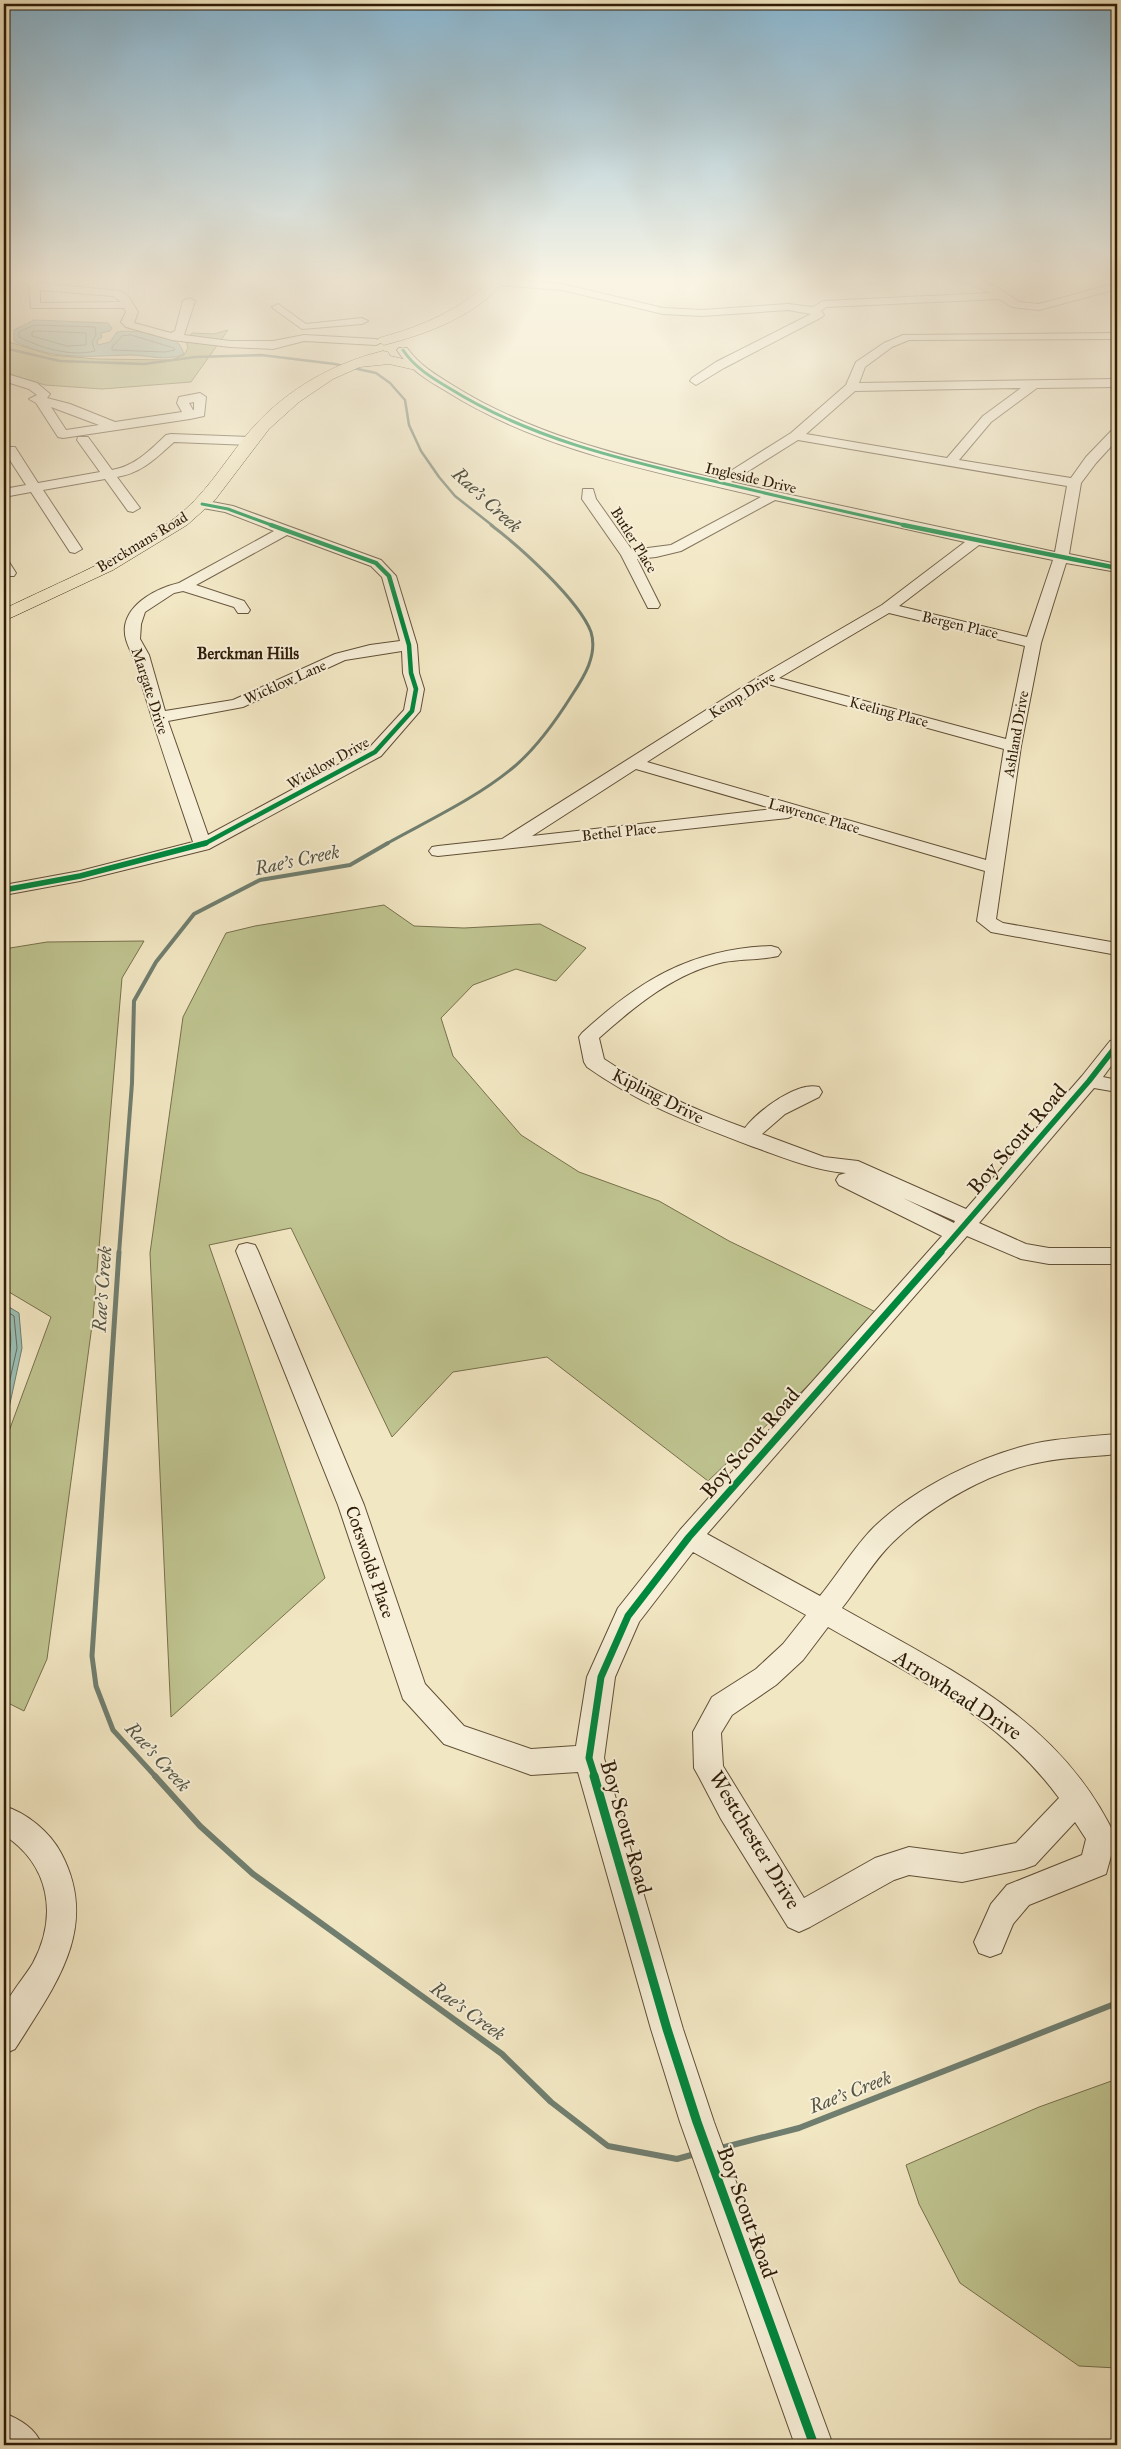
<svg xmlns="http://www.w3.org/2000/svg" width="1121" height="2449" viewBox="0 0 1121 2449" font-family="'IM FELL Great Primer',serif">
<style>
.green{fill:#bfc490;stroke:#77704c}
.water{fill:#9bbfb5;stroke:#707e6f}
.lines{fill:none;stroke-linecap:round;stroke-linejoin:round}
.shore{stroke:#656e5e;stroke-width:1}
.stream-far4{stroke:#707e6f;stroke-width:2.5}
.stream-far3{stroke:#707e6f;stroke-width:3}
.stream-far2{stroke:#707e6f;stroke-width:4}
.stream-far1{stroke:#707e6f;stroke-width:5}
.stream{stroke:#707e6f;stroke-width:6}
.minor-casing{stroke:#604f36;stroke-width:2}
.major-casing{stroke:#2f1c07;stroke-width:1}
.minor{fill:#f7efd8;fill-rule:evenodd}
.major{fill:#f2e7c3;fill-rule:evenodd}
.cycleway-far4-casing{stroke:#f7efd8;stroke-width:5}
.cycleway-far3-casing{stroke:#f7efd8;stroke-width:6}
.cycleway-far2-casing{stroke:#f7efd8;stroke-width:8}
.cycleway-far1-casing{stroke:#f7efd8;stroke-width:10}
.cycleway-casing{stroke:#f7efd8;stroke-width:12}
.cycleway-far4{stroke:#00873e;stroke-width:3}
.cycleway-far3{stroke:#00873e;stroke-width:4.5}
.cycleway-far2{stroke:#00873e;stroke-width:5.5}
.cycleway-far1{stroke:#00873e;stroke-width:7}
.cycleway{stroke:#00873e;stroke-width:9}
.labels{text-anchor:middle;dominant-baseline:central;stroke-width:4;stroke-linejoin:round;paint-order:stroke}
.far-street-label{font-size:15px;fill:#2f1c07;stroke:#f7efd8}
.far-neighbourhood-label{font-size:16px;font-weight:bold;fill:#2f1c07;stroke:#f7efd8}
.street-label{font-size:18px;fill:#2f1c07;stroke:#f7efd8}
.water-label{font-size:19px;font-style:italic;fill:#554;stroke:#f7efd8}
.near-street-label{font-size:21px;fill:#2f1c07;stroke:#f7efd8}
</style>
<rect width="100%" height="100%" fill="#f2e7c3"/>
<filter id="stains"><feTurbulence type="fractalNoise" baseFrequency=".004" numOctaves="4"/><feColorMatrix values="0 0 0 0 .2 0 0 0 0 .09 0 0 0 0 .02 0 0 0 .5 -.17"/></filter>
<radialGradient id="worn" r=".72"><stop offset=".6" stop-color="#630" stop-opacity="0"/><stop offset="1" stop-color="#630" stop-opacity=".3"/></radialGradient>
<path class="green" d="M4,306l6,7 -6,23 2,5 45,14 46,4 74,1 13,-5 4,-7 -2,-7 6,-8 22,1 14,-4 -37,52 -89,7 -57,-4 -41,-12z
M384,905l30,21 50,2 76,-4 46,24 -30,33 -40,-12 -43,16 -32,33 12,38 68,79 58,37 80,29 70,40 153,74 -174,166 -161,-124 -94,15 -61,65 -101,-209 -82,17 116,333 -154,139 -21,-464 33,-236 43,-84 29,-7z
M144,941l-22,37 -29,340 -46,341 -23,52 -20,-10v-268l5,-2 42,-114 -47,-28v-340l43,-7z
M1117,2079v289l-38,-2 -119,-83 -41,-79 -13,-39 133,-58z"/>
<path class="water" d="M34,320l74,3 4,5 -2,3 -9,2 1,4 -5,4 1,4 12,-3 7,-10c13,-3 52,2 62,12 2,2 4,8 5,10 -17,8 -36,1 -54,1 -42,1 -76,6 -116,-14v-11z
M4,1304l15,9 3,35 -13,60 -5,5z"/>
<g class="lines">
<path class="shore" d="M35,325l60,2 1,8 -4,7 3,9c-24,6 -54,-3 -76,-14v-5z
M38,331l48,2v12l-19,1 -35,-10v-4z
M131,335l43,13 1,2 -10,2 -53,-2v-3l10,-11z
M4,1310l10,6 3,32 -13,58
M4,1317c13,13 4,47 0,63"/>
<path class="stream-far4" d="M4,348l56,13 84,3 51,-7 66,-2 74,9 41,9 14,10 15,17 4,25 12,26 18,26 16,19 38,30"/>
<path class="stream-far3" d="M386,844c43,-24 91,-46 129,-78 22,-19 42,-47 57,-71 12,-18 26,-40 19,-63 -12,-32 -72,-86 -100,-107"/>
<path class="stream-far2" d="M119,1253l13,-170 2,-82 22,-39 38,-48 66,-34 90,-15 38,-22"/>
<path class="stream-far1" d="M119,1252l-27,404 4,30 17,44 43,47"/>
<path class="stream" d="M155,1776l45,50 53,48 249,180 49,48 57,44 69,13 18,-5
M717,2149l82,-21 318,-125"/>
<defs>
<path id="minor" d="M15,277c9,0 17,-2 23,6l82,8 8,5 10,16 -4,11 37,10 4,-2 8,-30 6,-3 6,3 -11,34 46,6h43l31,-6 72,4 6,3 -6,3 -72,-4 -31,8 -43,-2 -58,-7 -46,-13 -5,-5 5,-10 -2,-4h-93l-2,-22zM40,290l73,6 8,6 -81,1z
M956,277h14l27,10 22,15 20,2 78,-21v6l-78,21 -27,-3 -13,-8 -173,8 -5,4 3,4 -2,2 -98,51 -28,17 -6,-4 2,-3 24,-16 95,-48 -23,-4 -86,6 -39,-2 -101,-24 -65,-5 -5,-3 5,-3 65,5 101,24 39,2 86,-6 25,3 10,-6 168,-8 -34,-14z
M278,304l28,20 56,-6 6,3 -6,3 -60,5 -28,-20 -2,-2z
M1117,333v6l-208,1 -17,7 -27,20 -6,16 258,-4v8l-80,1 -46,34 -32,38 112,18 15,-21 26,-27 5,-1v11l-21,23 -15,20 -12,71 48,10v8l-51,-9 -25,80 -20,103 -25,173 7,4 114,20v12l-126,-23 -14,-11 8,-50 -190,-56 -7,3 -350,38 -6,-1 -3,-4 3,-4 6,-1 64,-7 258,-163 122,-71 83,-63 -190,-42 -94,51 -25,6 -19,2 23,46 -2,3h-10l-27,-53 -39,-56 1,-10h10l3,10 36,51 39,-5 90,-48c-108,-26 -220,-46 -315,-106 -19,-11 -37,-22 -49,-41l2,-2h8c12,17 29,27 47,38 80,50 172,71 264,93l73,-46 55,-48 10,-23 28,-19 19,-8zM1021,388l-38,28 -36,42 -141,-24 49,-43zM798,440l269,46 -12,66 -324,-70zM979,545l74,15 -26,77 -128,-31zM889,613l136,33 -19,93 -227,-61zM768,684l236,65 -18,111 -339,-98zM636,769l138,40 -242,27z
M4,373l33,10 13,11 -3,4 23,6 45,18 67,-10 -5,-9 2,-6 21,-4 6,4 -2,19 -14,3 -127,19 -5,-1 -22,-34 -7,-4 8,-4 -8,-6 -25,-8zM194,402v8h-1l-4,-7zM51,407l48,18 -33,5z
M171,434l79,3 6,4 -6,4 -76,-3c-18,16 -32,31 -57,35l23,31 -7,4 -5,-1 -23,-32 -62,11 39,59 -7,4 -5,-1 -39,-60 -27,5v-8l22,-4 -20,-31 -2,1v-8h11l23,36 62,-11 -23,-32 1,-3h10l24,33c23,-4 37,-19 54,-35z
M202,500l31,6 148,54 15,16 21,69 2,28 5,16 -4,22 -39,45 -172,93 -129,32 -76,14v-10l76,-14 113,-29c-20,-59 -40,-117 -57,-177 -4,-14 -13,-24 -11,-39 4,-24 33,-38 54,-43l95,-52 -49,-19 -28,-5 -2,-3 2,-3zM287,535l84,31 11,11 18,64 -30,4 -35,9 -102,46 -68,11 -16,-56 -9,-16 1,-15 4,-12 29,-19 9,-2 51,16 4,6h10l2,-3 -6,-9 -48,-16zM402,651l1,22 5,16 -4,21 -35,38 -161,87 -40,-114 75,-14 102,-47z
M4,561l5,1 7,11 -2,3h-10z
M771,946l7,2 3,4 -3,4c-18,4 -36,3 -54,6 -48,10 -89,44 -125,76l5,21c44,30 91,51 141,69 13,-17 52,-47 74,-41l3,5 -3,5 -34,17 -23,20 62,23 34,4 108,48 116,-133 28,-35 7,-2v19l-14,19 14,3v12l-23,-4 -115,135 47,21 23,4h68v16h-68l-28,-5 -54,-23 -260,298 113,62c17,-21 35,-50 54,-69 42,-40 111,-74 168,-85 24,-4 50,-6 75,-8v20c-25,3 -51,3 -75,8 -52,9 -111,43 -149,80 -19,18 -35,46 -51,66 107,61 220,112 274,230l-10,36 -77,31 -16,19 -12,29 -11,4 -11,-4 -5,-11 17,-38 16,-19 75,-30 4,-16 -11,-17 -40,43 -11,4 -62,13 -53,-7 -15,5 -84,47 -11,5 -11,-5 -67,-108 -22,-42 -5,-9 -1,-36 19,-35 44,-28 27,-25 23,-29 -113,-63 -54,70 -24,55 -11,81 79,271 31,93 119,323h-38l-115,-323 -29,-93 -73,-257 -47,3 -87,-31 -41,-45 -65,-194 -102,-254 3,-6 8,-2 8,2 3,6 106,254 61,179 39,42 67,23 45,-3 11,-69 31,-69 62,-78 262,-294 -103,-51 -3,-5 3,-5 7,-2c-34,-3 -63,-16 -95,-27 -60,-23 -112,-42 -164,-79l-3,-5 -5,-25 3,-4c58,-53 109,-84 189,-87zM903,1198l52,23 -1,2zM828,1627c85,49 172,90 231,171l-43,45 -54,11 -53,-7 -34,11 -71,40 -81,-132 -2,-33 11,-18 44,-30 27,-25z
M4,1806c23,7 46,26 57,47 40,75 -7,134 -46,196l-11,5c-1,-10 -3,-37 0,-46 6,-15 20,-30 29,-45 25,-47 17,-98 -29,-128z
M4,2413c17,7 31,15 38,32h-38z"/>
<path id="major" d="M493,277h14c-27,38 -80,57 -123,68l-7,-4 2,-3c41,-11 85,-29 114,-61z
M383,351l5,1 2,4 31,7 2,3 -7,4 -27,-6 -29,3 -27,12 -34,23 -30,27 -54,71 -28,25 -74,45 -109,51v-12c57,-28 119,-52 171,-91 29,-22 46,-51 69,-80 35,-44 85,-74 139,-87z"/>
</defs>
<use href="#minor" class="minor-casing"/>
<use href="#major" class="major-casing"/>
<use href="#minor" class="minor"/>
<use href="#major" class="major"/>
<defs>
<path id="cycleway-far4" d="M403,350c11,17 29,28 46,38 80,50 170,71 260,92 67,16 133,31 200,46
M202,504l26,5 46,17"/>
<path id="cycleway-far3" d="M903,525l214,43
M204,844l171,-92 37,-41 4,-22 -5,-16 -2,-28 -20,-69 -13,-13 -105,-38"/>
<path id="cycleway-far2" d="M4,890l76,-14 126,-33
M940,1253l149,-172 28,-36"/>
<path id="cycleway-far1" d="M595,1777l-6,-19 12,-81 27,-61 61,-79 252,-285"/>
<path id="cycleway" d="M594,1776l73,253 30,93 117,323"/>
</defs>
<use href="#cycleway-far4" class="cycleway-far4-casing"/>
<use href="#cycleway-far3" class="cycleway-far3-casing"/>
<use href="#cycleway-far2" class="cycleway-far2-casing"/>
<use href="#cycleway-far1" class="cycleway-far1-casing"/>
<use href="#cycleway" class="cycleway-casing"/>
<use href="#cycleway-far4" class="cycleway-far4"/>
<use href="#cycleway-far3" class="cycleway-far3"/>
<use href="#cycleway-far2" class="cycleway-far2"/>
<use href="#cycleway-far1" class="cycleway-far1"/>
<use href="#cycleway" class="cycleway"/>
</g>
<linearGradient id="sky" x2="0" y2="1"><stop stop-color="#89b8d4"/><stop offset="0.45" stop-color="#f9f4e4"/><stop offset="1" stop-color="#f9f4e4" stop-opacity="0"/></linearGradient>
<rect width="1121" height="620" fill="url(#sky)"/>
<g class="labels">
<g class="far-street-label">
<text transform="translate(751 478) rotate(13)">Ingleside Drive</text>
<text transform="translate(634 540) rotate(58)">Butler Place</text>
<text transform="translate(142 542) rotate(-31)">Berckmans Road</text>
<text transform="translate(960 625) rotate(13)">Bergen Place</text>
<text transform="translate(285 682) rotate(-24)">Wicklow Lane</text>
<text transform="translate(150 691) rotate(72)">Margate Drive</text>
<text transform="translate(742 695) rotate(-32)">Kemp Drive</text>
<text transform="translate(889 712) rotate(15)">Keeling Place</text>
<text transform="translate(1016 734) rotate(-80)">Ashland Drive</text>
<text transform="translate(328 763) rotate(-29)">Wicklow Drive</text>
<text transform="translate(814 816) rotate(16)">Lawrence Place</text>
<text transform="translate(619 832) rotate(-6)">Bethel Place</text>
</g>
<g class="far-neighbourhood-label">
<text x="248" y="653">Berckman Hills</text>
</g>
<g class="street-label">
<text transform="translate(658 1096) rotate(27)">Kipling Drive</text>
<text transform="translate(370 1562) rotate(71)">Cotswolds Place</text>
</g>
<g class="water-label">
<text transform="translate(487 500) rotate(43)">Rae's Creek</text>
<text transform="translate(297 860) rotate(-12)">Rae's Creek</text>
<text transform="translate(102 1289) rotate(-86)">Rae's Creek</text>
<text transform="translate(158 1757) rotate(48)">Rae's Creek</text>
<text transform="translate(468 2011) rotate(36)">Rae's Creek</text>
<text transform="translate(850 2092) rotate(-21)">Rae's Creek</text>
</g>
<g class="near-street-label">
<text transform="translate(1017 1139) rotate(-49)">Boy Scout Road</text>
<text transform="translate(750 1443) rotate(-49)">Boy Scout Road</text>
<text transform="translate(958 1695) rotate(33)">Arrowhead Drive</text>
<text transform="translate(626 1827) rotate(74)">Boy Scout Road</text>
<text transform="translate(755 1840) rotate(59)">Westchester Drive</text>
<text transform="translate(747 2212) rotate(70)">Boy Scout Road</text>
</g>
</g>
<rect width="1121" height="2449" fill="none" stroke="#f2e7c3" stroke-width="20"/>
<rect x="5" y="5" width="1111" height="2439" fill="none" stroke="#2f1c07" stroke-width="2.5"/>
<rect x="10" y="10" width="1101" height="2429" fill="none" stroke="#2f1c07"/>
<rect width="100%" height="100%" filter="url(#stains)"/>
<rect width="100%" height="100%" fill="url(#worn)"/>
</svg>
